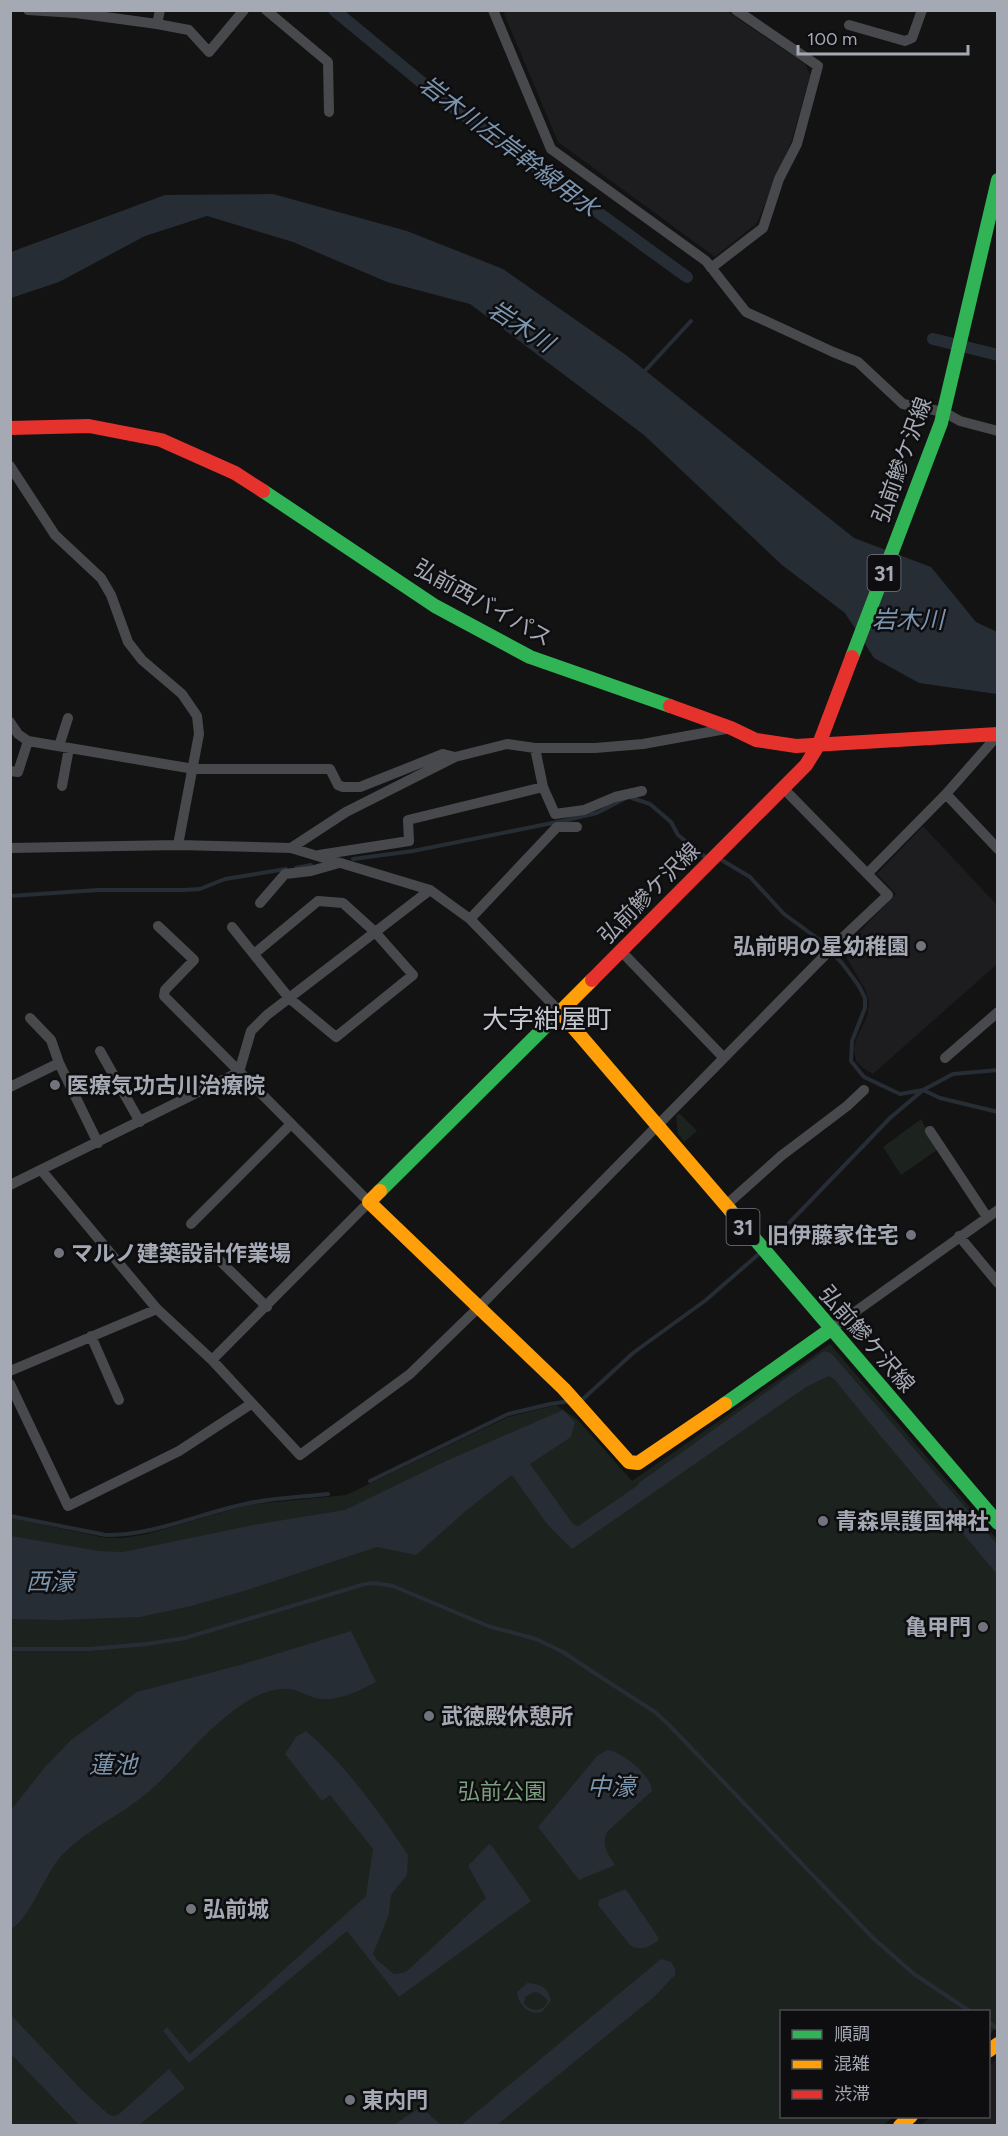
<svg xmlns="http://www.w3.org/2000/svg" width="1008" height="2136" viewBox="0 0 1008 2136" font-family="Figtree,'Noto Sans JP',sans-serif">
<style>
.built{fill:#1d1d1f}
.green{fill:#1c221d}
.water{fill:#272d34;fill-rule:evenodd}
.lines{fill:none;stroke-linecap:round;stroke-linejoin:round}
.stream{stroke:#272d34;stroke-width:4}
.canal{stroke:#272d34;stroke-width:12}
.street{stroke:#48494c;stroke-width:10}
.fast{stroke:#30b455;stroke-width:14}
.slow{stroke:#ff9f0a;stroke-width:14}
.jam{stroke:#e5322d;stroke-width:14}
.poi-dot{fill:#71747c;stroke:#0e0d0f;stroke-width:2}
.labels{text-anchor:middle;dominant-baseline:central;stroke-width:5;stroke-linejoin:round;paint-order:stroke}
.shield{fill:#0e0d0f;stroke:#777a82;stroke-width:1.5}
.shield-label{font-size:21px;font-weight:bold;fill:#a4a9b4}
.street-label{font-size:22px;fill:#a4a9b4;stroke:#0e0d0f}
.poi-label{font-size:22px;font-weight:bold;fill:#a4a9b4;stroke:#0e0d0f;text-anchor:start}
.park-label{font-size:22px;fill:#7b9f7f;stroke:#0e0d0f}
.water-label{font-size:24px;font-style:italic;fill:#7b95af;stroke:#0e0d0f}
.quarter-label{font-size:26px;fill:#c5c8d0;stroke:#0e0d0f}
</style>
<rect width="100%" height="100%" fill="#131313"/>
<path class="built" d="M503,11h224l78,53 5,11 -18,65 -35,83 -42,34 -157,-115z
M923,826l74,79v59l-124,110 -10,-6 -7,-7 -2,-11 2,-11 11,-22 2,-14 -3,-12 -24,-41 54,-56 -19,-20z
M997,2058v67h-77l11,-8 57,-1 1,-50z"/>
<path class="green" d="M679,1113l18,18 -13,11 -6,-8 -2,-18z
M921,1119l16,31 -36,25 -18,-28z
M830,1344l167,195v487l-8,9 -1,-23h-206v104l112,1 -11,8h-872v-607l95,20h17l24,-4 100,-29 99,-10 162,-78 48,-12 22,15 54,61z"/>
<path class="water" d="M273,194l134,37 96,38 123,86 228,183 77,29 45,55 21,10v62l-78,-11 -45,-25 -29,-45 -63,-48 -138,-130 -174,-131 -83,-22 -94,-40 -86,-26 -62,20 -86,46 -48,16v-46l154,-57z
M824,1351l7,2 166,191v30l-129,-153 -33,-41 -6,-4 -23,11 -234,162 -25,-25 -35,-49 -44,34 -52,46 -39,-8 -133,44 -53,15 -51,11 -82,3 -47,-1v-83l88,15 24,1 130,-27 92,-15 101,-49 117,-51 12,12 -4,15 -41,27 43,60 5,2 59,-40 3,-4z
M351,1631l25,51c-17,9 -41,21 -60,16 -9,-2 -17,-8 -26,-9 -16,-2 -34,6 -47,15 -37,24 -63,61 -96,89 -27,23 -61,37 -85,62 -17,18 -32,64 -51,74v-119l34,-43 26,-27 66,-48 103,-27z
M306,1731c39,33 74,82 102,124l-1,20 -16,20 -2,19 -16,40 5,7 16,13 9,-1 5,-3 78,-72 -18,-32 21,-22 3,2 39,55 -132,96 -52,-66 -158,132 -26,-32 4,-4 23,27 176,-158 7,-47 -43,-54 -8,6 -37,-47 11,-17z
M607,1750c15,1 45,26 45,41l-45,41c-6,13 1,22 8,33l-36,15 -41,-53 59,-71z
M623,1890h3l3,4 29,43 1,3c-10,7 -19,12 -29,5l-32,-40 1,-5z
M661,1959l10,3 4,7v6l-21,22 -157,128h-36z
M527,1983c13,1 20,3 24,17l-9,12c-14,3 -23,-6 -25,-20zM534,1992l5,1 9,7c-4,12 -15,13 -24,4l1,-7z
M10,2014l72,76 26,24 5,2 5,-1 51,-46 16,19 -46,37h-60l-68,-71z
M422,2108l19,17h-47l19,-13z"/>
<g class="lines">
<path class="stream" d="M643,373l48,-52
M632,798l18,6 21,18 7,13 26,21 5,1
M353,859l60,-8 154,-31 30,-7 27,-14
M720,859l30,18 34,37 37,27 21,22 17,23 6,12v10l-13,33 -1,20 13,16 36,17 23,-4 17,8 58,14
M296,868l15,-3
M10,896l88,-6h85l17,-1 25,-10 61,-10
M766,1247l124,-129 33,-28 30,-16 45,-4
M579,1400l4,-1 50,-46 73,-53 55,-48
M370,1481l138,-67 42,-10 21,-3
M10,1516l96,19c49,0 92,-21 139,-31 27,-6 56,-7 83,-10
M10,1649h79l58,-5 38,-6 180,-54 9,-1 19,3 95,40 48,13 27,13 33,22 59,38 16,15 202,211 41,36 57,38
M988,2022l10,7"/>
<path class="canal" d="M334,10l109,90 244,177
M933,339l65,16"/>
<path class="street" d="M28,10l48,3 81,11 32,6 20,22 35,-42
M266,10l62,52 1,50
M493,10l58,139 155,112 40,51 87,40 25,10 45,42 41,8 16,9 38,10
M157,24l3,-14
M849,25l56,16 7,-3 10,-28
M711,268l52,-40 16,-49 18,-35 21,-78 -82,-56
M10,466l45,69 46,43 10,17 17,47 14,18 40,34 15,22 2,18 -21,111
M10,722l8,12 10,7
M59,746l9,-28
M535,748l8,39 12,27 29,-4 31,-13 27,-6
M10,771l8,1 10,-31 166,28h136l8,16 5,2h17l83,-33 12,3
M62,786l7,-38
M946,794l52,55
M10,848l168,-3 113,3 139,42 40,29 90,93
M291,848l55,-36 109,-55 52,-13 28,4h60l48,-4 88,-16
M319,855l90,-14 -1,-21 135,-33
M867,874l79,-80 52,-59
M260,903l25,-29 26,-3 28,-8
M470,919l87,-92h20
M232,927l57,71 47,39 77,-62 -38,-43 -32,-29 -25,-2 -64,53
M621,951l102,106
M30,1018l21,22 8,23 39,80
M100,1051l40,71
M945,1058l53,-46
M10,1087l49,-24
M930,1131l57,86
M42,1171l115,138 55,51 157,-158 -205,-206 1,-6 29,-30 -36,-34
M10,1185l229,-113 12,-41 16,-16 163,-125
M725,1206l56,-50 66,-50 17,-16
M191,1224l100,-100
M959,1236l39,47
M210,1251l57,56
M831,1329l167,-119
M91,1336l28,64
M212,1360l88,95 110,-81 69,-67 356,-362 53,-50 -106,-108
M10,1371l147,-62
M10,1384l58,122 111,-55 72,-47"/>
<path class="fast" d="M263,491l172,115 95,51 140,49
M852,657l89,-234 57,-243
M380,1191l180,-179
M730,1210l268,313
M725,1404l106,-75"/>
<path class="slow" d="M592,980l-32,32 170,198
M380,1191l-11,11 195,187 65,73 9,1 87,-59
M988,2051l10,-7
M900,2126l11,-10"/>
<path class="jam" d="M10,428l79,-2 72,14 74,33 28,18
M670,706l61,22 25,12 40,6 202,-12
M592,980l214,-215 13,-21 33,-87"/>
</g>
<g class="poi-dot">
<circle cx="921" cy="946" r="6"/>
<circle cx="55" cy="1085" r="6"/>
<circle cx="911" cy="1235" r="6"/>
<circle cx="59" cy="1253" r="6"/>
<circle cx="823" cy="1521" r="6"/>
<circle cx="983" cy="1627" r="6"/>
<circle cx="429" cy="1716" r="6"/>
<circle cx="191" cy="1909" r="6"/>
<circle cx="350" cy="2100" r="6"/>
</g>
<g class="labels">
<g class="shield">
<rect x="867.5" y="555" width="33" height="36" rx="4.5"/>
<rect x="726.5" y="1209" width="33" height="36" rx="4.5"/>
</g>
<g class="shield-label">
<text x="884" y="573">31</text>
<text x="743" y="1227">31</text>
</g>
<g class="street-label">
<text transform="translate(902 460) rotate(-70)">弘前鰺ケ沢線</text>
<text transform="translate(483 603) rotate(29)">弘前西バイパス</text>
<text transform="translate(649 893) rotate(-45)">弘前鰺ケ沢線</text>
<text transform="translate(867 1339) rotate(49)">弘前鰺ケ沢線</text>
</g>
<g class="poi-label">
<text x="909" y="946" text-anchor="end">弘前明の星幼稚園</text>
<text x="67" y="1085">医療気功古川治療院</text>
<text x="899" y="1235" text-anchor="end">旧伊藤家住宅</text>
<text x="71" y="1253">マルノ建築設計作業場</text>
<text x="835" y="1521">青森県護国神社</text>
<text x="971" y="1627" text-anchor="end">亀甲門</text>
<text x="441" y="1716">武徳殿休憩所</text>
<text x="203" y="1909">弘前城</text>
<text x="362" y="2100">東内門</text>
</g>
<g class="park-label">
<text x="502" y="1791">弘前公園</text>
</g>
<g class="water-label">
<text transform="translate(509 146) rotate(37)">岩木川左岸幹線用水</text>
<text transform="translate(521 326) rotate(33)">岩木川</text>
<text x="908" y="619">岩木川</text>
<text x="50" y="1581">西濠</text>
<text x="113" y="1764">蓮池</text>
<text x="611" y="1786">中濠</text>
</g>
<g class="quarter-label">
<text x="547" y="1019">大字紺屋町</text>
</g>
</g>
<rect width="1008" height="2136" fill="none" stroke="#a4a9b4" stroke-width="24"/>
<rect x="780" y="2010" width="210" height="108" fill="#0e0d0f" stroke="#4a4b51" stroke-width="1.5"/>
<rect x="792" y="2030" width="30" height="9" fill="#30b455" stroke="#4a4b51" stroke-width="1.5"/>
<text x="834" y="2040" font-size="18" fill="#a4a9b4">順調</text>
<rect x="792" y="2060" width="30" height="9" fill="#ff9f0a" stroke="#4a4b51" stroke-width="1.5"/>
<text x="834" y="2070" font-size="18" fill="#a4a9b4">混雑</text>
<rect x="792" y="2090" width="30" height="9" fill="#e5322d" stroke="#4a4b51" stroke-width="1.5"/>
<text x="834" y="2100" font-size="18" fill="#a4a9b4">渋滞</text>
<path d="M798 45v9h170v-9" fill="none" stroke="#a4a9b4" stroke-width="3"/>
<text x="807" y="45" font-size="18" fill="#a4a9b4" stroke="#0e0d0f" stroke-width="4.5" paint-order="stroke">100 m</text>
</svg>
